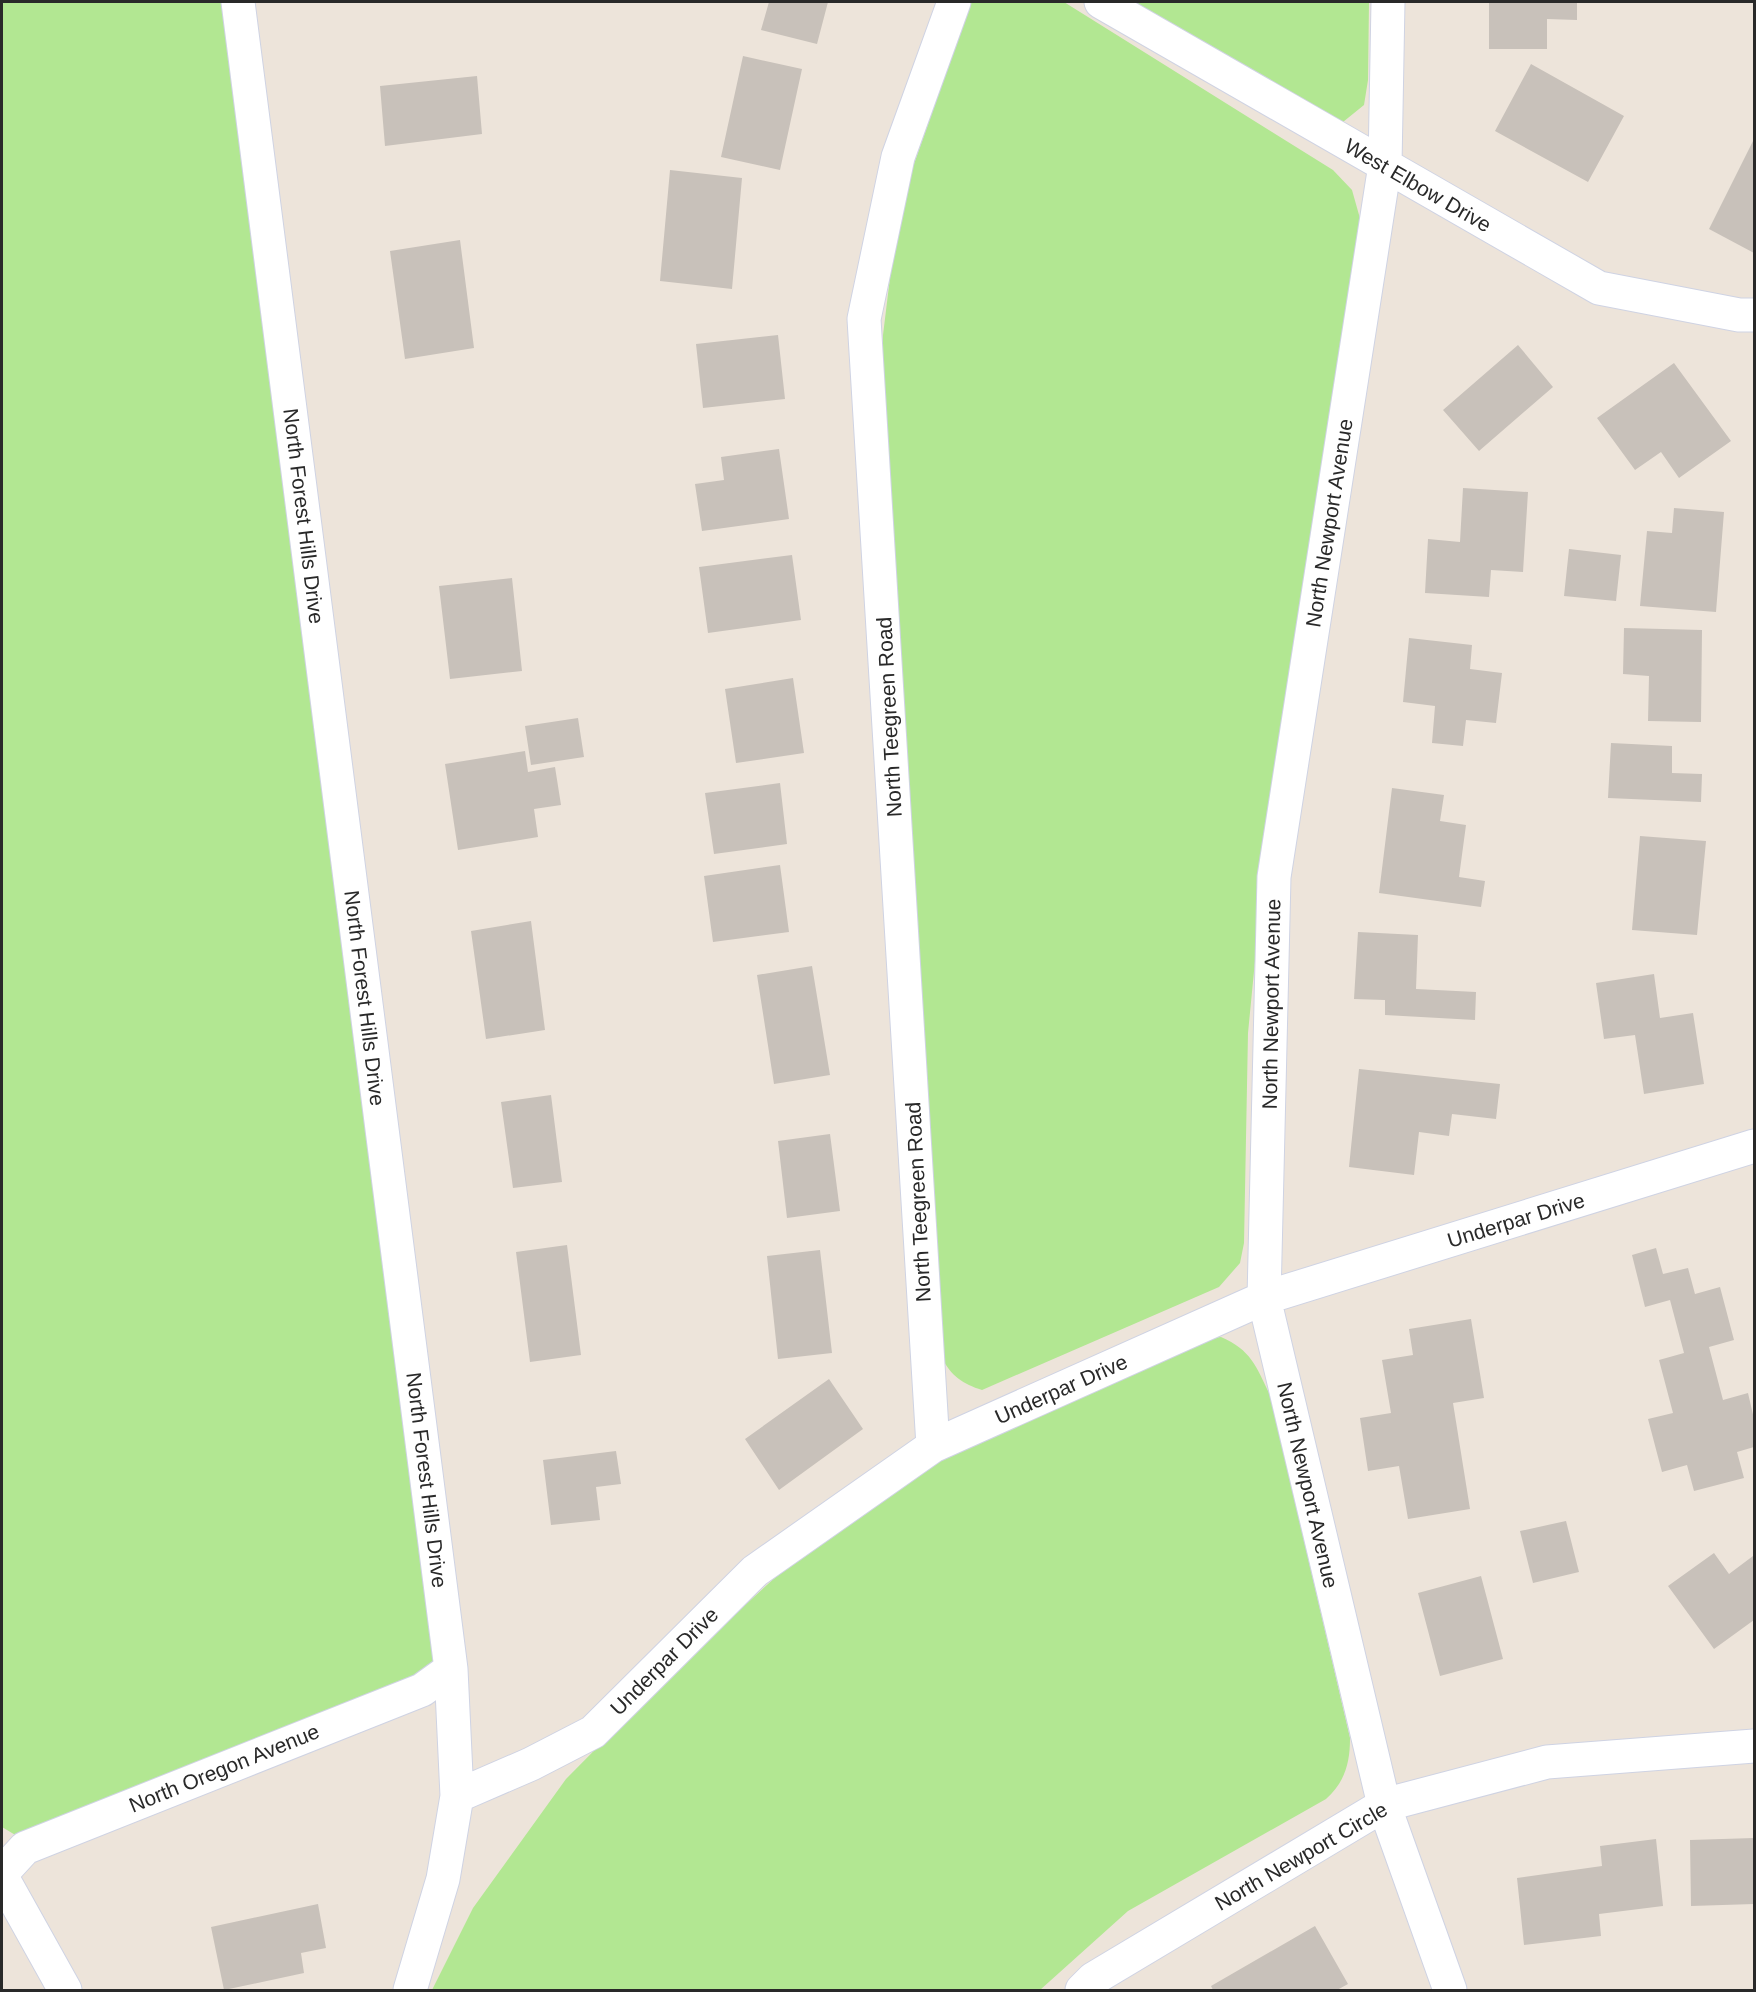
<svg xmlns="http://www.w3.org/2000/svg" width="1756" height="1992" viewBox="0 0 1756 1992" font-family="Arial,sans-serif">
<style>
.green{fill:#b2e792}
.building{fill:#c8c1ba}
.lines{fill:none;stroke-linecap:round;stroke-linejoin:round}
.minor-casing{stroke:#cfd3e3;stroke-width:35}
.minor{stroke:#fff;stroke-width:33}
.labels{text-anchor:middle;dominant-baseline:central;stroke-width:4.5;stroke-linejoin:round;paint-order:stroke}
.street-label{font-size:21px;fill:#292929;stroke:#fff}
</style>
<rect width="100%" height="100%" fill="#ede4da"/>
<path class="green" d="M2,2h222l214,1660 -35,36 -386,138 -15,-9z
M971,2h93l269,168 19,20 9,32 -99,667 -14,144 -4,210 -4,20 -21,24 -237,103c-19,-6 -31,-14 -40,-32l-62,-917 3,-106 10,-82 16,-75z
M1135,2h234l-1,78 -4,25 -21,17 -17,-1z
M1221,1337c30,13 35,29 49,58l80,343c0,25 -5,44 -24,61l-198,112 -88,79h-608l41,-82 93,-129 106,-107 130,-119 116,-80 80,-49 189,-83z"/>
<path class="building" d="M769,2h59l-11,42 -56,-14z
M1489,2h88v18l-30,-1v30h-58z
M743,56l59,13 -22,101 -59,-13z
M1531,64l93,52 -36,66 -93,-51z
M477,76l5,58 -97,12 -5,-60z
M1754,139v114l-45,-24z
M670,170l72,8 -10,111 -72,-8z
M460,240l14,108 -69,11 -15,-108z
M778,335l7,64 -82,9 -7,-64z
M1518,345l35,42 -74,64 -36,-41z
M1674,363l57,78 -52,37 -18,-26 -26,18 -38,-52z
M779,449l10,70 -87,12 -7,-47 29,-4 -3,-23z
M1463,488l65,4 -5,80 -32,-2 -2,27 -64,-4 3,-54 32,3z
M1674,508l50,4 -8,100 -76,-6 7,-75 25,2z
M1569,549l52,6 -5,46 -52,-5z
M792,555l9,65 -93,13 -9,-66z
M512,578l10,93 -72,8 -11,-93z
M1624,628l78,2 -1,92 -53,-1 1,-45 -26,-2z
M1409,638l63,7 -2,24 32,4 -6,50 -30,-3 -3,26 -31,-3 3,-37 -32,-4z
M793,678l11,75 -68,10 -11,-74z
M578,718l6,39 -53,8 -6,-39z
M1611,743l61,3v27l30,1 -1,28 -93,-4z
M525,751l3,21 27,-5 6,38 -27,4 4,28 -80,13 -13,-86z
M780,783l7,61 -73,10 -9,-61z
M1392,788l52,7 -4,26 26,4 -7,52 26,4 -4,26 -102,-14z
M1640,836l66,5 -9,94 -65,-5z
M780,865l9,67 -76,10 -9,-66z
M531,921l14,109 -59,9 -15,-108z
M1358,932l60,3 -2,54 60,3 -1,28 -90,-5v-15l-31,-1z
M812,966l18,109 -56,9 -17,-109z
M1654,974l6,44 33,-5 11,71 -60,10 -9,-59 -31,4 -8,-56z
M1359,1069l141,15 -4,35 -44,-5 -3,22 -30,-4 -5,43 -65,-8z
M551,1095l11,87 -49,6 -12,-86z
M830,1134l10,77 -53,7 -9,-77z
M567,1245l14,110 -51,7 -14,-110z
M1656,1248l7,26 25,-6 7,26 25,-7 14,53 -25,7 14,53 25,-7 6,26v28l-17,5 7,26 -50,13 -7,-26 -25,7 -14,-53 25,-6 -14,-53 25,-7 -14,-53 -25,7 -13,-52z
M820,1250l12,103 -54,6 -11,-103z
M1471,1319l13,79 -31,5 17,106 -62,10 -9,-53 -31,5 -8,-53 31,-5 -9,-53 31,-5 -4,-26z
M829,1379l34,50 -84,61 -34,-51z
M616,1451l5,33 -25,3 4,33 -49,5 -8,-65z
M1566,1521l13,51 -46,11 -13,-52z
M1714,1553l15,21 24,-18 1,2v62l-40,29 -46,-63z
M1481,1576l22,83 -63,17 -22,-83z
M1754,1838v66l-63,2 -1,-66z
M1656,1839l7,67 -64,8 2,22 -77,9 -7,-67 85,-12 -2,-20z
M318,1904l8,44 -25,5 3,20 -80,17 -13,-63z
M1315,1926l33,58 -11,6h-124l-2,-4z"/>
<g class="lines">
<defs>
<path id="minor" d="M238,2l213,1667 6,127 -14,83 -33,111
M1101,2l498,286 140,27h15
M1388,2l-3,163 -111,712 -10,421 120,507 66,185
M933,1446l-69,-1127 34,-162 56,-155
M457,1796l74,-32 62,-32 162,-161 178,-125 331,-148 490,-152
M2,1873l23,-25 397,-158 29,-21
M2,1877l63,113
M1082,1990l11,-11 291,-174 163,-43 207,-16"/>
</defs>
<use href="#minor" class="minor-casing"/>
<use href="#minor" class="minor"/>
</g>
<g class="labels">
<g class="street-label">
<text transform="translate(1418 185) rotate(30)">West Elbow Drive</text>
<text transform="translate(304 516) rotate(83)">North Forest Hills Drive</text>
<text transform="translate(1329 523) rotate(-81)">North Newport Avenue</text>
<text transform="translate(889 717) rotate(-93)">North Teegreen Road</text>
<text transform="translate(365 998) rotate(83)">North Forest Hills Drive</text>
<text transform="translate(1271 1004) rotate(-89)">North Newport Avenue</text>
<text transform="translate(918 1202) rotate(-93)">North Teegreen Road</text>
<text transform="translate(1516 1220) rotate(-17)">Underpar Drive</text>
<text transform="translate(1061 1389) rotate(-24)">Underpar Drive</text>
<text transform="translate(427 1480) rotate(83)">North Forest Hills Drive</text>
<text transform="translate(1308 1485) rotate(77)">North Newport Avenue</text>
<text transform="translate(664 1661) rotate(-45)">Underpar Drive</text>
<text transform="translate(224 1768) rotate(-22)">North Oregon Avenue</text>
<text transform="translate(1301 1856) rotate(-30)">North Newport Circle</text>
</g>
</g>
<rect width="1756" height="1992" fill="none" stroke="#292929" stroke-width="6"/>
</svg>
